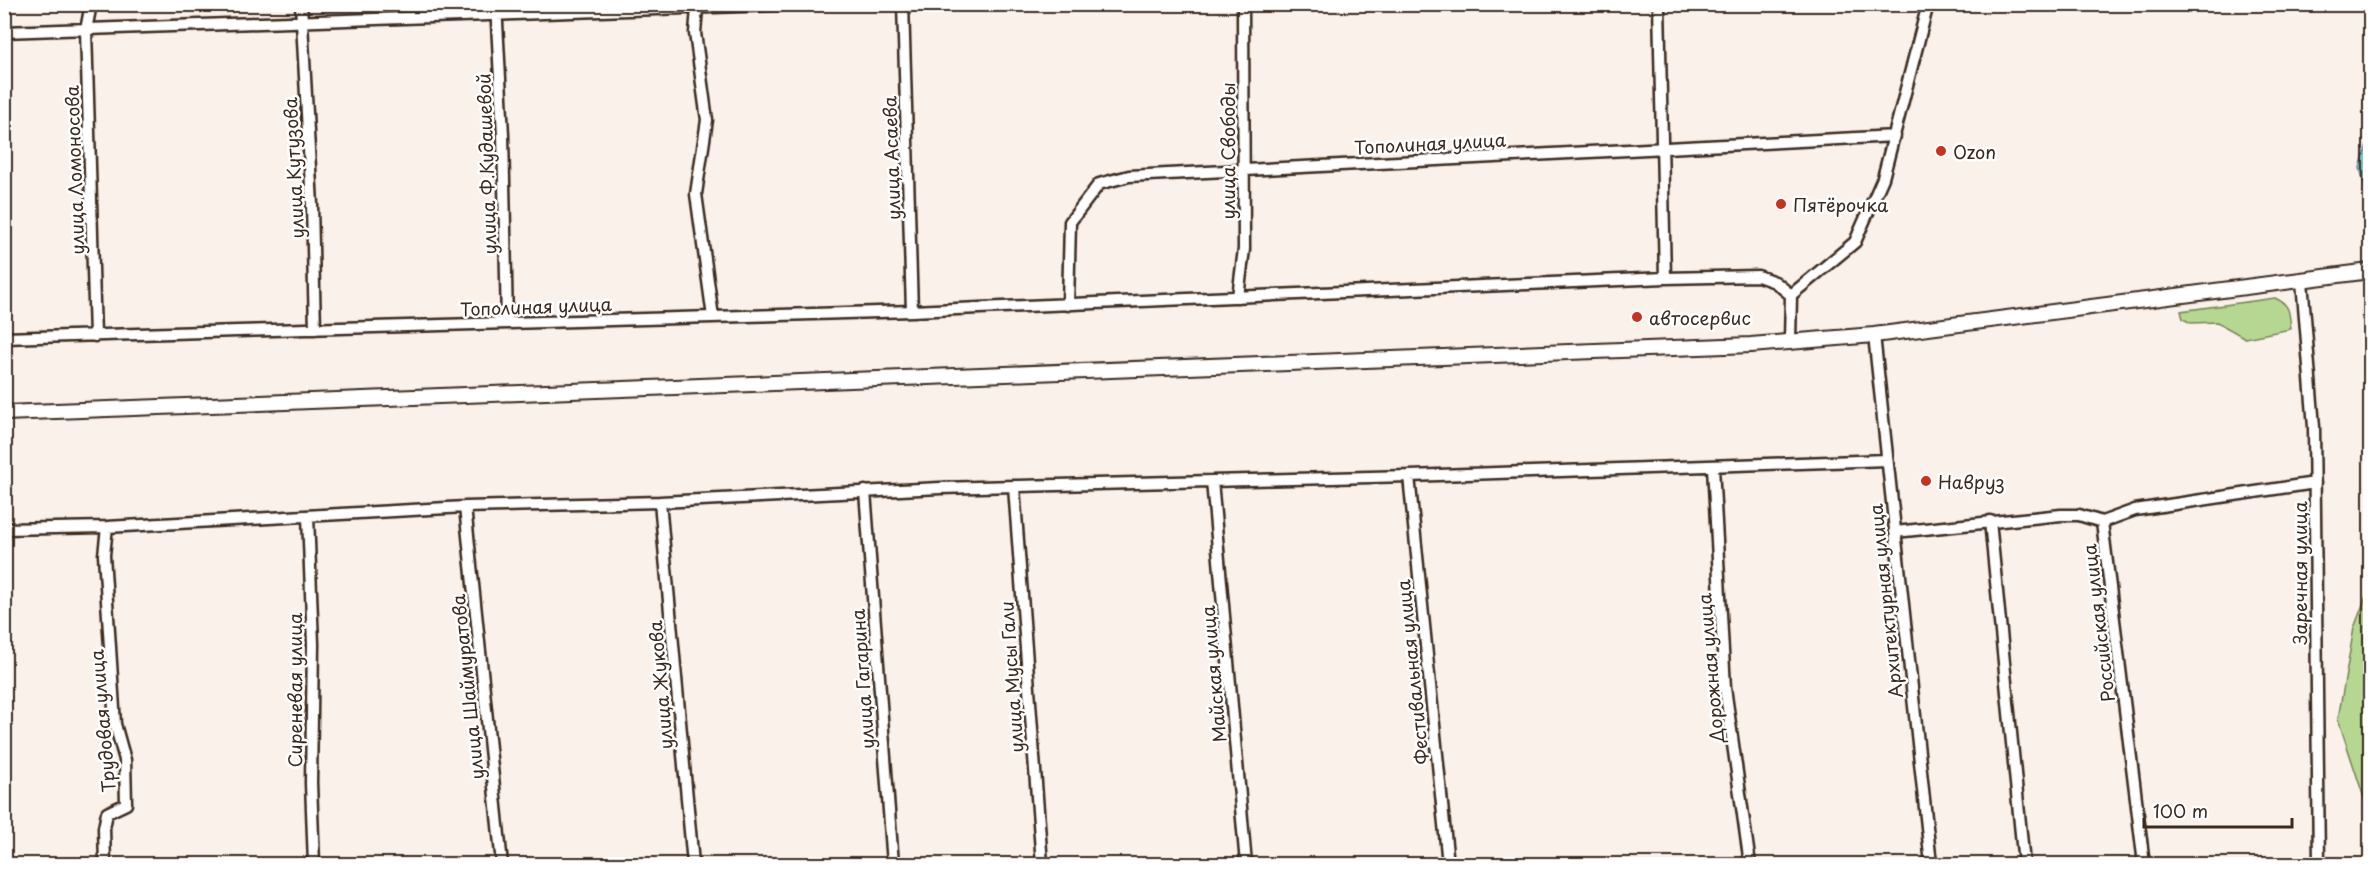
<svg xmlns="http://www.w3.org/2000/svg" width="2375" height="869" viewBox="0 0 2375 869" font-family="'Playpen Sans',sans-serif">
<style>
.green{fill:#b5d791;stroke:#788058;stroke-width:1.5}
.water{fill:#7acbd4;stroke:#618b8b;stroke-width:1.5}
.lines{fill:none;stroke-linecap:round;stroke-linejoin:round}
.minor-casing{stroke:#3b2a1e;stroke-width:15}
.major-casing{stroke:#3b2a1e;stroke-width:18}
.minor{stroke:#fff;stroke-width:10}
.major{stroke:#fff;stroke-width:14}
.poi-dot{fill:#c8321e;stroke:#fff;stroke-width:2}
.labels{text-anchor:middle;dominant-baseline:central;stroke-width:5;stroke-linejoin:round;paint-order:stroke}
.street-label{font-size:18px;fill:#3b2a1e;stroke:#fff}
.poi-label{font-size:18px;fill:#3b2a1e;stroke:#fff;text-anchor:start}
</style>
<rect width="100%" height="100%" fill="#faf1eb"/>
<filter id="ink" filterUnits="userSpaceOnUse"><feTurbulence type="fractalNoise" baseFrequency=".0167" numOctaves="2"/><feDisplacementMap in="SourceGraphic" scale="12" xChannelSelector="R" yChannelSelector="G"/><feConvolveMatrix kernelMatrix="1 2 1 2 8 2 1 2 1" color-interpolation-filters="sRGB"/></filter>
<g filter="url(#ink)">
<path class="green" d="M2275,298c16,7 14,15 16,31l-46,9 -28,-16 -26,1 -8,-4 -2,-8z
M2370,586v230l-32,-97 16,-91z"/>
<path class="water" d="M2370,135v71l-10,-38z
M2370,303v27l-5,-4 -3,-14z"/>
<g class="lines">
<defs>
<path id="minor" d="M91,4l-5,26 9,306
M301,4l11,201 3,124
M496,4l7,131 4,188
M903,4l9,307
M1659,4l6,274 93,-2 17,6 16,13
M697,8l-2,25 12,87 -11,74 17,123
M4,32l793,-28
M2302,281l12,146 5,437
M1238,297l6,-48 -1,-245
M1068,305l2,-83 29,-38 30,-8 766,-40
M1874,335l57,529
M4,338l908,-27 753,-33
M1790,341l1,-46 64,-53 28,-64 45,-174
M1713,467l12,221 25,176
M1409,476l39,388
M1212,481l34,383
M1014,487l28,377
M865,491l28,373
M660,502l33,362
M465,507l37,357
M308,516l5,128 -2,139 3,81
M1990,521l34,343
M2102,522l42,342
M2102,522l33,-12 180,-27
M4,529l103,-2 358,-20 195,-5 280,-14 469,-12 478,-16
M1895,532l166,-17h18l23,7
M105,864l-1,-36 3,-15 19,-9 -1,-44 -10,-36 -11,-169 3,-28"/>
<path id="major" d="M4,413l1747,-68 123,-10 496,-64"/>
</defs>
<use href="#minor" class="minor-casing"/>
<use href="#major" class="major-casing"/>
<use href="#minor" class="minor"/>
<use href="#major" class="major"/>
</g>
</g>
<g class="poi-dot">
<circle cx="1941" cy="151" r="6"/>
<circle cx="1781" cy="204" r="6"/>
<circle cx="1637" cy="317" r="6"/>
<circle cx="1926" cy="481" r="6"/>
</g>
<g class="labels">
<g class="street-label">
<text transform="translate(1430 143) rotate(-3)">Тополиная улица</text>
<text transform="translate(1227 151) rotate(-90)">улица Свободы</text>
<text transform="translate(891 158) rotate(-92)">улица Асаева</text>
<text transform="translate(486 164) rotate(-92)">улица Ф.Кудашевой</text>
<text transform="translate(293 168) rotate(-93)">улица Кутузова</text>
<text transform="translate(74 170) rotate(-92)">улица Ломоносова</text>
<text transform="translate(536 306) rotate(-2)">Тополиная улица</text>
<text transform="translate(2299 573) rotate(-90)">Заречная улица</text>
<text transform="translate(1885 601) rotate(-96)">Архитектурная улица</text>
<text transform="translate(2098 623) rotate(-97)">Российская улица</text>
<text transform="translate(1710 668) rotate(-95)">Дорожная улица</text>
<text transform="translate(1412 672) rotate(-96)">Фестивальная улица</text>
<text transform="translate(1213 674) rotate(-95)">Майская улица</text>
<text transform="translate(1011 677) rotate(-94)">улица Мусы Гали</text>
<text transform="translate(862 679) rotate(-94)">улица Гагарина</text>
<text transform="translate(660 685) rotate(-95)">улица Жукова</text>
<text transform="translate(467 687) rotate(-96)">улица Шаймуратова</text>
<text transform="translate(294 690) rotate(-90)">Сиреневая улица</text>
<text transform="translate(102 721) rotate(-95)">Трудовая улица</text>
</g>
<g class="poi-label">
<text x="1953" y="151">Ozon</text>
<text x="1793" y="204">Пятёрочка</text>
<text x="1649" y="317">автосервис</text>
<text x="1938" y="481">Навруз</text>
</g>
</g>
<rect width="2375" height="869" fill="none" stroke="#fff" stroke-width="24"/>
<rect x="12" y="12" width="2351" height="845" fill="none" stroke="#3b2a1e" stroke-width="2" filter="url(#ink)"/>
<path d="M2144 818v9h148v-9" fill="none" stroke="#3b2a1e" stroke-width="3"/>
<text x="2153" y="818" font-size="18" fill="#3b2a1e" stroke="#ffffff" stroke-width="4.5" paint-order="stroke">100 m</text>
</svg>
